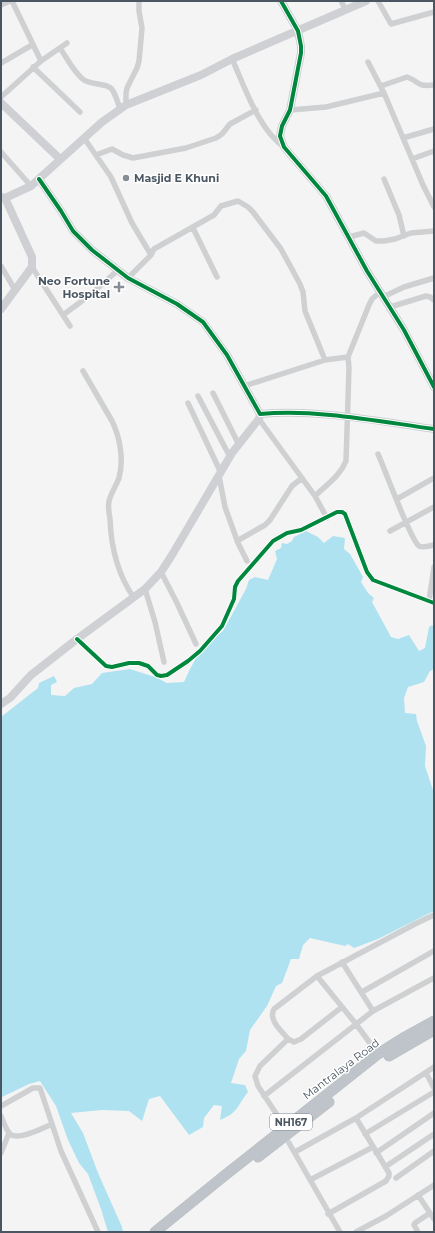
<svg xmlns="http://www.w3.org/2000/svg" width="435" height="1233" viewBox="0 0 435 1233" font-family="Montserrat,sans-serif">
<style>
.water{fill:#aee2f0}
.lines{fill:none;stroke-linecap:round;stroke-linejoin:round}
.highway-casing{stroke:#b9bec3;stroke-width:11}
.street{stroke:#ced0d2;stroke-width:5.5}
.secondary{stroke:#ced0d4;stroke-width:8}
.highway{stroke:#bec4c9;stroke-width:10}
.cycleway-casing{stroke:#fff;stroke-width:6}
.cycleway{stroke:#00873e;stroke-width:4}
.poi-dot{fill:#868d94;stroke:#fff;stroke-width:1.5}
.labels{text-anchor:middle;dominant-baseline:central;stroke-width:3;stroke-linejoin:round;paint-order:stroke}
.shield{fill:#fff;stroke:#808990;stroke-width:1}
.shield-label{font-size:10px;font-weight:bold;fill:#4a5661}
.poi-label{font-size:11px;font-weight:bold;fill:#4a5661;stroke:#fff;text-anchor:start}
.street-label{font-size:11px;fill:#4a5661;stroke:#fff}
</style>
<rect width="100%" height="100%" fill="#f4f4f4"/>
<path class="water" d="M306,531l12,6 6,6 9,-7 12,2 -1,11 6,5 13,23 -2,5 7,11 6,5 -2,4 19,35 7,2 11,-4 10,16 6,-3 4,-21 3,-2 2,3v41l-4,2 -6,11 -16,5 -4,11 1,15 11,1 1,7 9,25 -1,20 9,27v118l-56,28 -24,9 -6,-4 -3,2 -35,-8 -7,7 -4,14h-8l-9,24 -6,3 -9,20 -17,24 -4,21 -7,8 -8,24 14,2 3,7c-11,14 -10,21 -28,28l2,-14 -8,-1 -10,13 -1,9 -14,8 -29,-39 -11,3 -7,22 -13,-10 -27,-1 -31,3 12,20 15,40 24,54 1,5h-15l-7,-23 -13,-35 -9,-11 -11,-23 -12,-34 -16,-25 -11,3 -27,13 -1,-1v-379l37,-29 1,-5 15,-7 3,6 -6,3v10l14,1 9,-8 18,-4 10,-11 28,-4 25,8 12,6 17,-1 6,-13 5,-9 18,-22 10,-7 23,-42 3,-9 6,-3 13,3 9,-21 -2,-8 6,-3 1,-5 5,1 5,-3 2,-4z"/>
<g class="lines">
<defs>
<path id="highway" d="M389,1056l45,-26
M258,1157l71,-55
M155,1232l69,-56 154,-122 27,-17 29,-16"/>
</defs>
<use href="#highway" class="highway-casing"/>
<path class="street" d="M12,1l29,60 26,-18
M341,1l5,9
M378,1l13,23 43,-12
M1,5l9,-4
M60,48c7,10 14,25 24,32 9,6 24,2 29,11 3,5 5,12 7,18
M232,59c13,28 26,70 52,88
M368,62l16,31 39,92 11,22
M1,63l31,-18
M33,67l47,45
M381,86l26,-9c14,5 8,10 27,8
M1,97l40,-36
M126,105v-12l1,-5 10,-20 2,-7 3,-33 -3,-17v-10
M290,110l36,-3 58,-14
M84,138l27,39 21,46 19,32
M403,138l31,-9
M1,152l30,34
M96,155l16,-6 11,6 10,3 53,-10 30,-10 6,-4 8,-10 26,-14
M412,159l22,-8
M384,179l15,36 5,21
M193,228l24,49
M349,237l15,-4 12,8h8l11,-2 16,-6 23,-2
M1,266l14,24
M32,267l38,59
M128,278l23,-23 3,-6 60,-34 7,-9 17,-5 10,6 5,5 28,37 19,35 3,8 2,19 20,49
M383,297l21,-10 30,-9
M390,307l36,-11 4,1 4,3
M63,315l27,-20 28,-25
M83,371l29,50c8,16 12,39 7,57 -3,8 -8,15 -10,23 -1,6 0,13 1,18 1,28 8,56 24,79
M244,386l81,-26 23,-3
M213,393l26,52
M198,396l32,61
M188,403l33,70
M259,419l56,77 12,22
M378,454c6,13 33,87 41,92 3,2 11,0 15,-1
M219,476l6,31 13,36 9,18
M315,496c11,-11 25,-20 31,-35l3,-93 -1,-11 21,-52 3,-6 8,-7
M397,499l37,-21
M390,531l44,-24
M237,541l28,-16 5,-5 22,-34 10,-8
M161,572l15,29 20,43
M145,589l10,33 9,40
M429,601l5,-34
M77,639l29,27 6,1 17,-4h10l9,3 9,9 4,1 6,-1 21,-14 12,-10 22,-25 12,-27 1,-12 3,-6 35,-40 14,-8 14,-3 36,-18h5l3,2 22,58 6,8 61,23
M342,962l31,49
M317,976l39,48 22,30
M362,992l72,-41
M288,1039l6,3 7,-3 41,-32
M426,1073l8,15
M264,1096l109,-85 61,-33
M1,1106l32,-18h7l21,63 37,81
M1,1116c2,5 5,14 9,18 8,7 33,-6 42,-10
M285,1127l-27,-41 -3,-10 5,-10 28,-27c-7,-9 -20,-19 -14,-30l43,-33 98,-52 19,-9
M365,1134l69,-42
M285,1136l55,96
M295,1152l61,-34 78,-51
M1,1153l8,-20
M376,1153l58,-40
M385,1167l49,-33
M396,1178l38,-27
M310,1180l63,-33
M418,1195l16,24
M328,1214l58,-33 3,-5v-3l-33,-55
M356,1232l30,-16 48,-31
M418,1232l-4,-7 1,-2 15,-10"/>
<path class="secondary" d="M281,1l17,30 3,15v7l-11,57 -8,16 -2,10 4,11 42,49 41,75 37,59 30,57
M1,103l59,56
M39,179l22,32 12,20 19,19 36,28 49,26 26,18 24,33 33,59c58,-5 116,7 174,15
M1,197l4,1 26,-12 71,-64 24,-17 75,-30 31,-16 134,-58
M1,309l31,-42v-10l-27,-59
M1,704l9,-6 21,-23 46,-36 68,-50 16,-17 11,-17 60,-102 22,-28 5,-6 1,-5"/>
<use href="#highway" class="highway"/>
<defs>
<path id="cycleway" d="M281,1l17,30 3,15v7l-11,57 -8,16 -2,10 4,11 42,49 41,75 37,59 30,57
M39,179l22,32 12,20 19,19 36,28 49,26 26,18 24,33 33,59c58,-5 116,7 174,15
M77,639l29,27 6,1 17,-4h10l9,3 9,9 4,1 6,-1 21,-14 12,-10 22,-25 12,-27 1,-12 3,-6 35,-40 14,-8 14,-3 36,-18h5l3,2 22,58 6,8 61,23"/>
</defs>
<use href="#cycleway" class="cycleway-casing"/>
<use href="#cycleway" class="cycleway"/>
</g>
<g class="poi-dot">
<circle cx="126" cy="178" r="4"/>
<path d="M117 281h4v4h4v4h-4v4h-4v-4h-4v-4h4z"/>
</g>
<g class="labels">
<rect class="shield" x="270" y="1114" width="42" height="16" rx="3"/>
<g class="shield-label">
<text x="291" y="1122">NH167</text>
</g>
<g class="poi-label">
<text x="134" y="178">Masjid E Khuni</text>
<text x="110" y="281" text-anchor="end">Neo Fortune<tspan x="110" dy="13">Hospital</tspan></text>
</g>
<g class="street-label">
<text transform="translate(341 1069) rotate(-37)">Mantralaya Road</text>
</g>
</g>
<rect width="435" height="1233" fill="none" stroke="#4a5661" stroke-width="4"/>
</svg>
